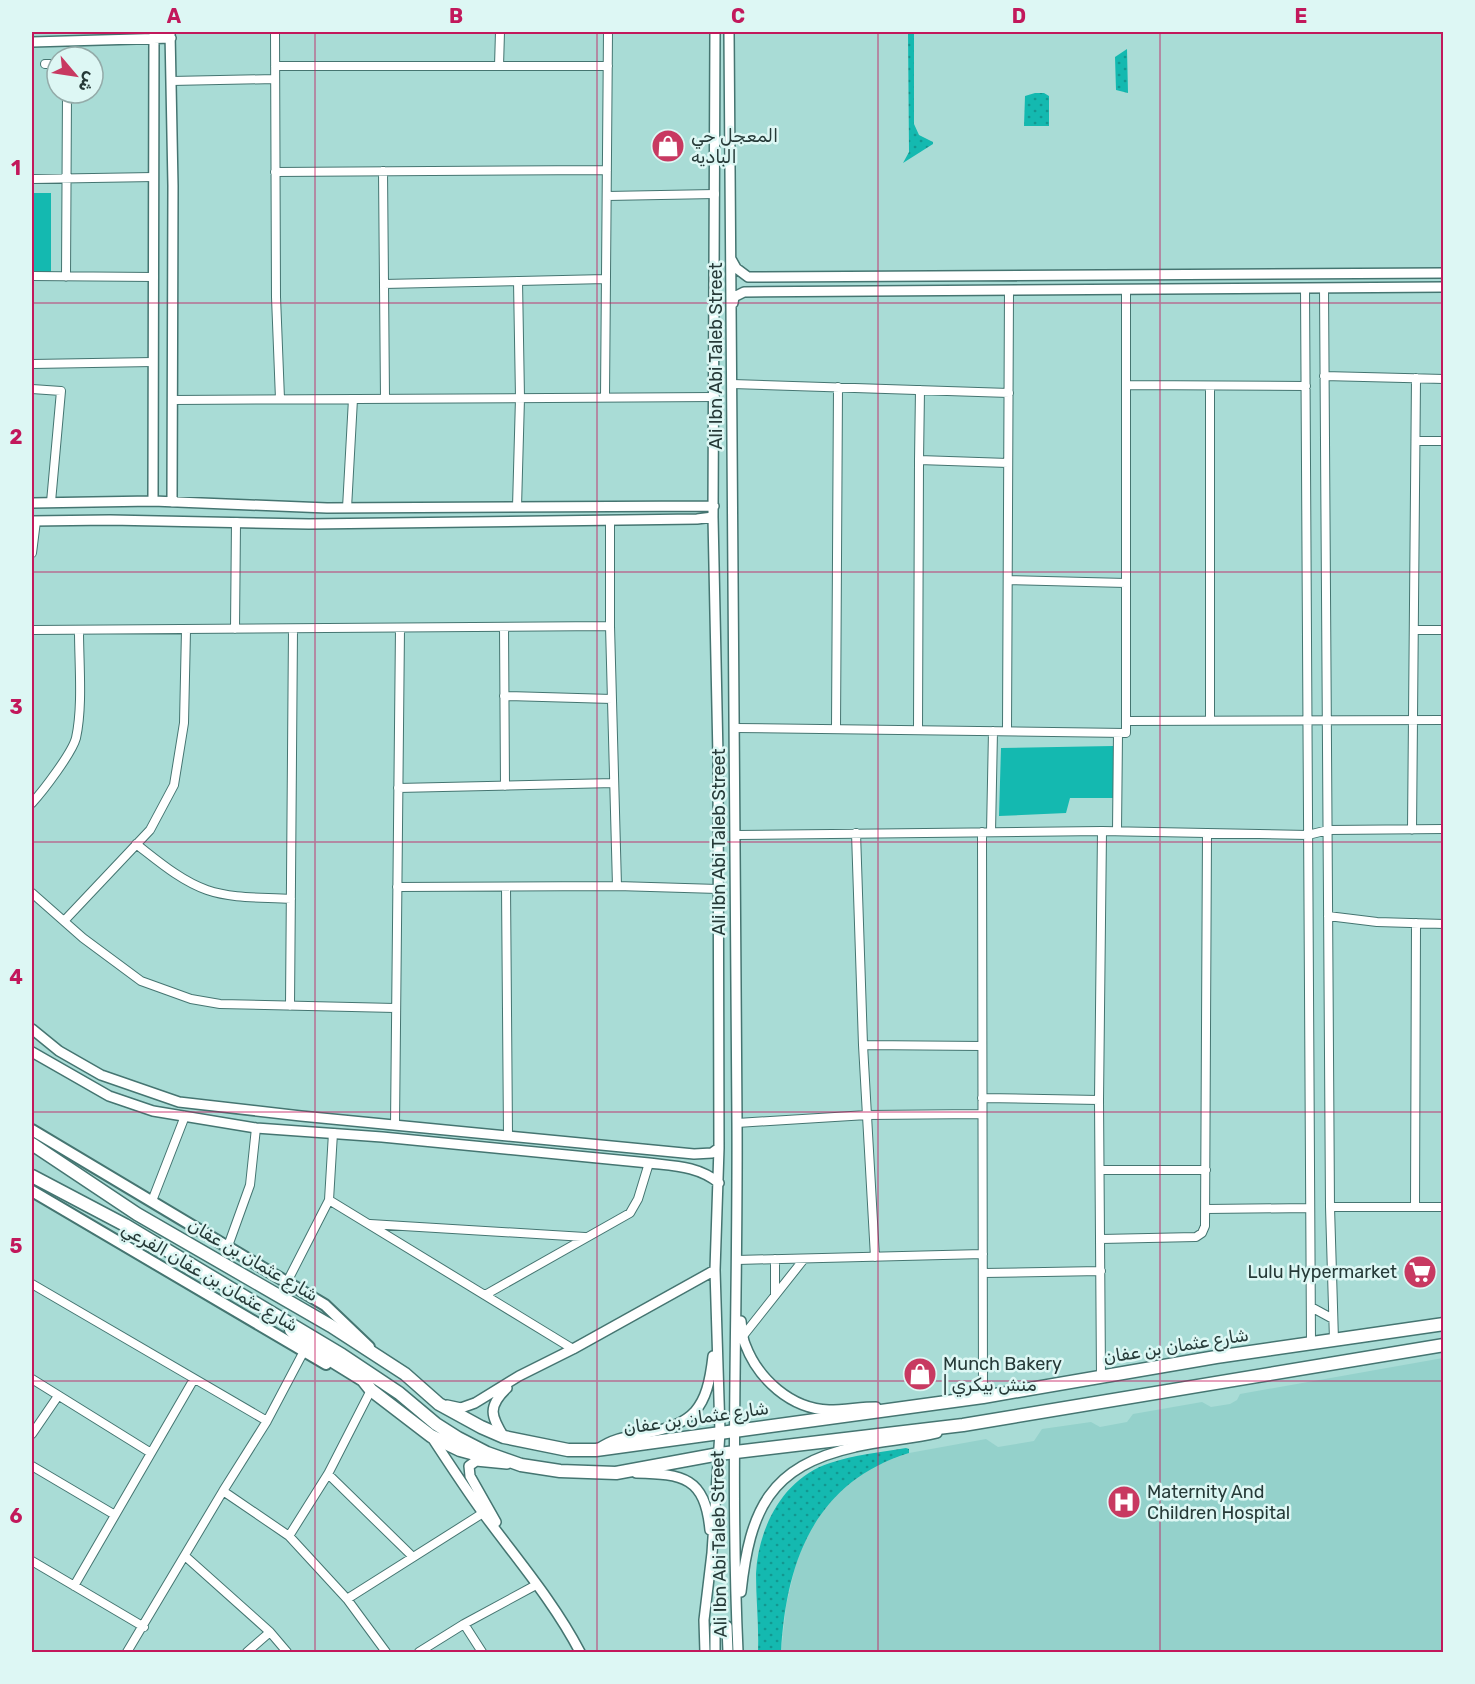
<svg xmlns="http://www.w3.org/2000/svg" width="1475" height="1684" viewBox="0 0 1475 1684" font-family="Rubik,'Noto Sans Arabic',sans-serif">
<style>
.built{fill:#94d1cb}
.grass{fill:url(#grass-dots)}
.green{fill:#14b9b0}
.lines{fill:none;stroke-linecap:round;stroke-linejoin:round}
.minor-casing{stroke:#457571;stroke-width:10}
.tertiary-casing{stroke:#457571;stroke-width:12}
.secondary-casing{stroke:#457571;stroke-width:14}
.primary-casing{stroke:#457571;stroke-width:15}
.minor{stroke:#fff;stroke-width:8}
.tertiary{stroke:#fff;stroke-width:9}
.secondary{stroke:#fff;stroke-width:10}
.primary{stroke:#fff;stroke-width:12}
.grid{fill:none;stroke:#c2185b;stroke-width:1.5;stroke-opacity:0.55}
.labels{text-anchor:middle;stroke-width:5;stroke-linejoin:round;paint-order:stroke}
.poi-label{font-size:18px;fill:#263a38;stroke:#ddf7f4;text-anchor:start}
.street-label{font-size:18px;fill:#263a38;stroke:#ddf7f4}
.neatline{fill:none;stroke:#c2185b;stroke-width:2}
.grid-label{font-size:20px;text-anchor:middle;font-weight:bold;fill:#c2185b}
</style>
<defs>
<pattern id="grass-dots" width="8" height="8" patternUnits="userSpaceOnUse" patternTransform="scale(1.5)"><rect width="8" height="8" fill="#14b9b0"/><path d="M2 2h.1M6 6h.1" fill="none" stroke="#129790" stroke-width="1.8" stroke-linecap="round"/></pattern>
</defs>
<rect width="100%" height="100%" fill="#a9dcd6"/>
<path class="built" d="M1443,1358V1652H781L786,1606L795,1567L805,1539L820,1513L841,1490L864,1472L881,1463L909,1453L986,1439L998,1447L1034,1441L1042,1429L1091,1422L1100,1427L1127,1422L1133,1414L1202,1402L1211,1407L1230,1404L1237,1400L1240,1394Z"/>
<path class="grass" d="M908,32H914V124L919,135L933,142V144L903,163L909,152Z
M1127,49L1128,93L1116,90L1115,57Z
M1035,93H1044L1049,96V126H1024L1025,96Z
M906,1448L909,1449V1453C815,1482 786,1561 781,1652H758C759,1626 756,1600 756,1574C758,1528 783,1478 830,1463C854,1455 881,1452 906,1448Z"/>
<path class="green" d="M32,193H51V272H32Z
M1113,746V798H1070L1066,813L999,816L1001,748Z"/>
<g class="lines">
<g class="minor-casing">
<path id="minor" d="M275,32L276,297L280,399
M45,64H57
M275,66H608
M499,66L500,32
M171,81L275,79
M383,171L385,398
M275,172L607,170
M32,179L154,177
M607,196L715,194
M32,276L154,277
M66,277L67,93
M384,284L606,279
M1305,288L1311,1343
M1324,288L1330,1207L1334,1340
M1126,289V721L1444,720
M32,364L153,362
M1324,376L1444,379
M732,384L1009,393
M1126,385L1306,386
M1210,386V720
M32,389L61,391L51,502
M605,397L608,32
M172,400L715,397
M1416,441H1444
M919,460L920,390
M517,507L520,398L518,281
M347,508L353,399
M610,520V626L617,886
M32,553L36,521
M1008,580L1126,583
M504,627L505,786
M235,629L236,522
M32,630L610,626
M1415,630H1444
M504,696L612,699
M735,728L1126,733V721
M836,729L838,387
M918,730L919,460L1008,463
M1007,731L1009,290
M398,788L614,783
M32,803C43,791 72,753 76,738C83,706 79,664 79,631
M1412,830L1416,378
M1117,831L1118,733
M982,832L983,1397
M991,832L993,731
M856,833L863,1045L875,1257
M736,835L1102,831L1308,835L1328,830L1444,829
M136,844C158,861 181,881 207,890C233,899 263,897 291,899
M397,887L617,886L718,889
M506,887L508,1135
M32,893L83,938L141,981L191,999L220,1004L395,1008
M1328,916L1377,922L1444,924
M64,921L150,830L174,785L184,723L186,630
M290,1006L293,629
M863,1045L982,1046
M982,1098L1099,1100
M737,1123L867,1115L982,1114
M395,1125L400,628
M1100,1170H1206
M329,1200L573,1349
M152,1201L185,1116
M1330,1207H1444
M1415,1207L1416,923
M1206,1209L1310,1208
M370,1224L585,1237
M1101,1239L1196,1237L1202,1233L1205,1226L1207,833
M228,1246L250,1185L256,1128
M775,1259V1295
M737,1260L983,1254
M983,1273L1101,1271
M287,1282L329,1200L333,1133
M32,1284L267,1421
M485,1295L630,1213L638,1199L649,1163
M1311,1307L1333,1319
M743,1336L804,1259
M1101,1377L1099,1100L1102,831
M32,1379L151,1453
M32,1434L58,1396
M32,1466L115,1515
M328,1474L413,1557
M223,1491L289,1536L347,1599L386,1652
M289,1536L328,1474L371,1390
M185,1556L270,1632L287,1652
M32,1561L144,1627
M74,1586L194,1379
M347,1599L483,1513
M464,1624L482,1652
M127,1652L223,1491L267,1421L304,1351
M247,1652L270,1632
M419,1652L464,1624L536,1585"/>
</g>
<g class="tertiary-casing">
<path id="tertiary" d="M170,32L173,186L172,502
M729,32L737,1123C738,1299 730,1476 738,1652
M32,42L171,38
M731,259L736,268L748,277L1444,273
M733,303L734,297L744,292L1444,287
M153,501L154,32
M32,503L153,501L327,508L714,506
M32,521L110,520L309,524L697,519L713,517
M32,1029L59,1051L101,1075L179,1102L301,1116L694,1154L712,1153L719,1148
M32,1052L109,1096L153,1111L256,1128L382,1137L649,1163C675,1166 698,1166 719,1183
M741,1321C742,1328 742,1337 745,1344C758,1379 791,1409 829,1410C845,1410 861,1407 876,1407
M447,1405L461,1408L475,1403L519,1376L573,1349L715,1270
M431,1436C448,1462 465,1488 483,1513C516,1558 554,1602 580,1652
M504,1437C491,1416 487,1407 507,1388
M598,1449C612,1439 625,1437 642,1434C695,1424 707,1409 713,1356
M636,1473C683,1474 705,1477 710,1530
M496,1522L470,1476L469,1466L476,1461L507,1464
M741,1592C750,1510 769,1466 855,1447C882,1440 910,1440 937,1433
M705,1652L704,1620L712,1553L720,1432L715,1270L719,1148L718,757L713,517L715,32
M715,1652V1627L721,1624L727,1626L728,1652"/>
</g>
<g class="secondary-casing">
<path id="secondary" d="M32,1130L325,1305L369,1347
M32,1191L326,1364"/>
</g>
<g class="primary-casing">
<path id="primary" d="M32,1144L137,1214L331,1326L405,1374L439,1404L481,1427L504,1437L568,1450H596L983,1397L1216,1357L1444,1324
M32,1176L125,1225L342,1355L399,1393L436,1424L458,1438L487,1453L521,1465L560,1471L616,1473L719,1454L963,1425L1444,1345
M291,1330L303,1343L363,1380L371,1390L431,1436L460,1450L482,1456"/>
</g>
<use href="#minor" class="minor"/>
<use href="#tertiary" class="tertiary"/>
<use href="#secondary" class="secondary"/>
<use href="#primary" class="primary"/>
</g>
<path class="grid" d="M315,32V1652M597,32V1652M878,32V1652M1160,32V1652M32,303H1444M32,572H1444M32,842H1444M32,1112H1444M32,1381H1444"/>
<defs>
<g id="shop-disc" transform="scale(1.725)"><circle r="9.5" fill="#c83961" stroke="#ddf7f4"/><path d="M-5-2.5h2.3a2.7 3.5 0 0 1 5.4 0H5L5.5 6h-11ZM-1.5-2.5h3a1.5 2.3 0 0 0-3 0Z" fill="#fff"/></g>
<g id="supermarket-disc" transform="scale(1.725)"><circle r="9.5" fill="#c83961" stroke="#ddf7f4"/><path d="M-6-5.5h2.5l.6 2H6L4.5 2H-2.5L-4.4-4H-6ZM-1.5 3.2a1.3 1.3 0 1 0 .1 0ZM3 3.2a1.3 1.3 0 1 0 .1 0Z" fill="#fff"/></g>
<g id="hospital-disc" transform="scale(1.725)"><circle r="9.5" fill="#c83961" stroke="#ddf7f4"/><path d="M-5-5h3v3.5h4V-5h3V5h-3V1.5h-4V5h-3Z" fill="#fff"/></g>
</defs>
<g fill-rule="evenodd">
<use href="#shop-disc" x="668" y="146"/>
<use href="#supermarket-disc" x="1420" y="1272"/>
<use href="#shop-disc" x="920" y="1374"/>
<use href="#hospital-disc" x="1124" y="1502"/>
</g>
<g class="labels">
<g class="poi-label">
<text x="691" y="142">المعجل حي<tspan x="691" dy="21">الباديه</tspan></text>
<text x="1397" y="1278" text-anchor="end">Lulu Hypermarket</text>
<text x="943" y="1370">Munch Bakery<tspan x="943" dy="21">| منش بيكري</tspan></text>
<text x="1147" y="1498">Maternity And<tspan x="1147" dy="21">Children Hospital</tspan></text>
</g>
<g class="street-label">
<text transform="translate(716 356) rotate(-90)" y="6">Ali Ibn Abi Taleb Street</text>
<text transform="translate(719 842) rotate(-90)" y="6">Ali Ibn Abi Taleb Street</text>
<text transform="translate(253 1260) rotate(30)" y="6">شارع عثمان بن عفان</text>
<text transform="translate(210 1277) rotate(30)" y="6">شارع عثمان بن عفان الفرعي</text>
<text transform="translate(1176 1346) rotate(-9)" y="6">شارع عثمان بن عفان</text>
<text transform="translate(696 1418) rotate(-8)" y="6">شارع عثمان بن عفان</text>
<text transform="translate(719 1544) rotate(-91)" y="6">Ali Ibn Abi Taleb Street</text>
</g>
</g>
<rect width="1475" height="1684" fill="none" stroke="#ddf7f4" stroke-width="66"/>
<g transform="translate(75 75) rotate(119)"><circle r="28" fill="#ddf7f4" stroke="#94aba9" stroke-width="1.5"/>
<path d="M0-4.5L10 22L0 15L-10 22Z" fill="#c83961"/>
<text y="-9" font-size="16" font-weight="bold" text-anchor="middle" fill="#263a38">ش</text>
</g>
<rect x="33" y="33" width="1409" height="1618" class="neatline"/>
<g class="grid-label">
<text x="174" y="23">A</text>
<text x="456" y="23">B</text>
<text x="738" y="23">C</text>
<text x="1019" y="23">D</text>
<text x="1301" y="23">E</text>
<text x="16" y="175">1</text>
<text x="16" y="444">2</text>
<text x="16" y="714">3</text>
<text x="16" y="984">4</text>
<text x="16" y="1253">5</text>
<text x="16" y="1523">6</text>
</g>
</svg>
